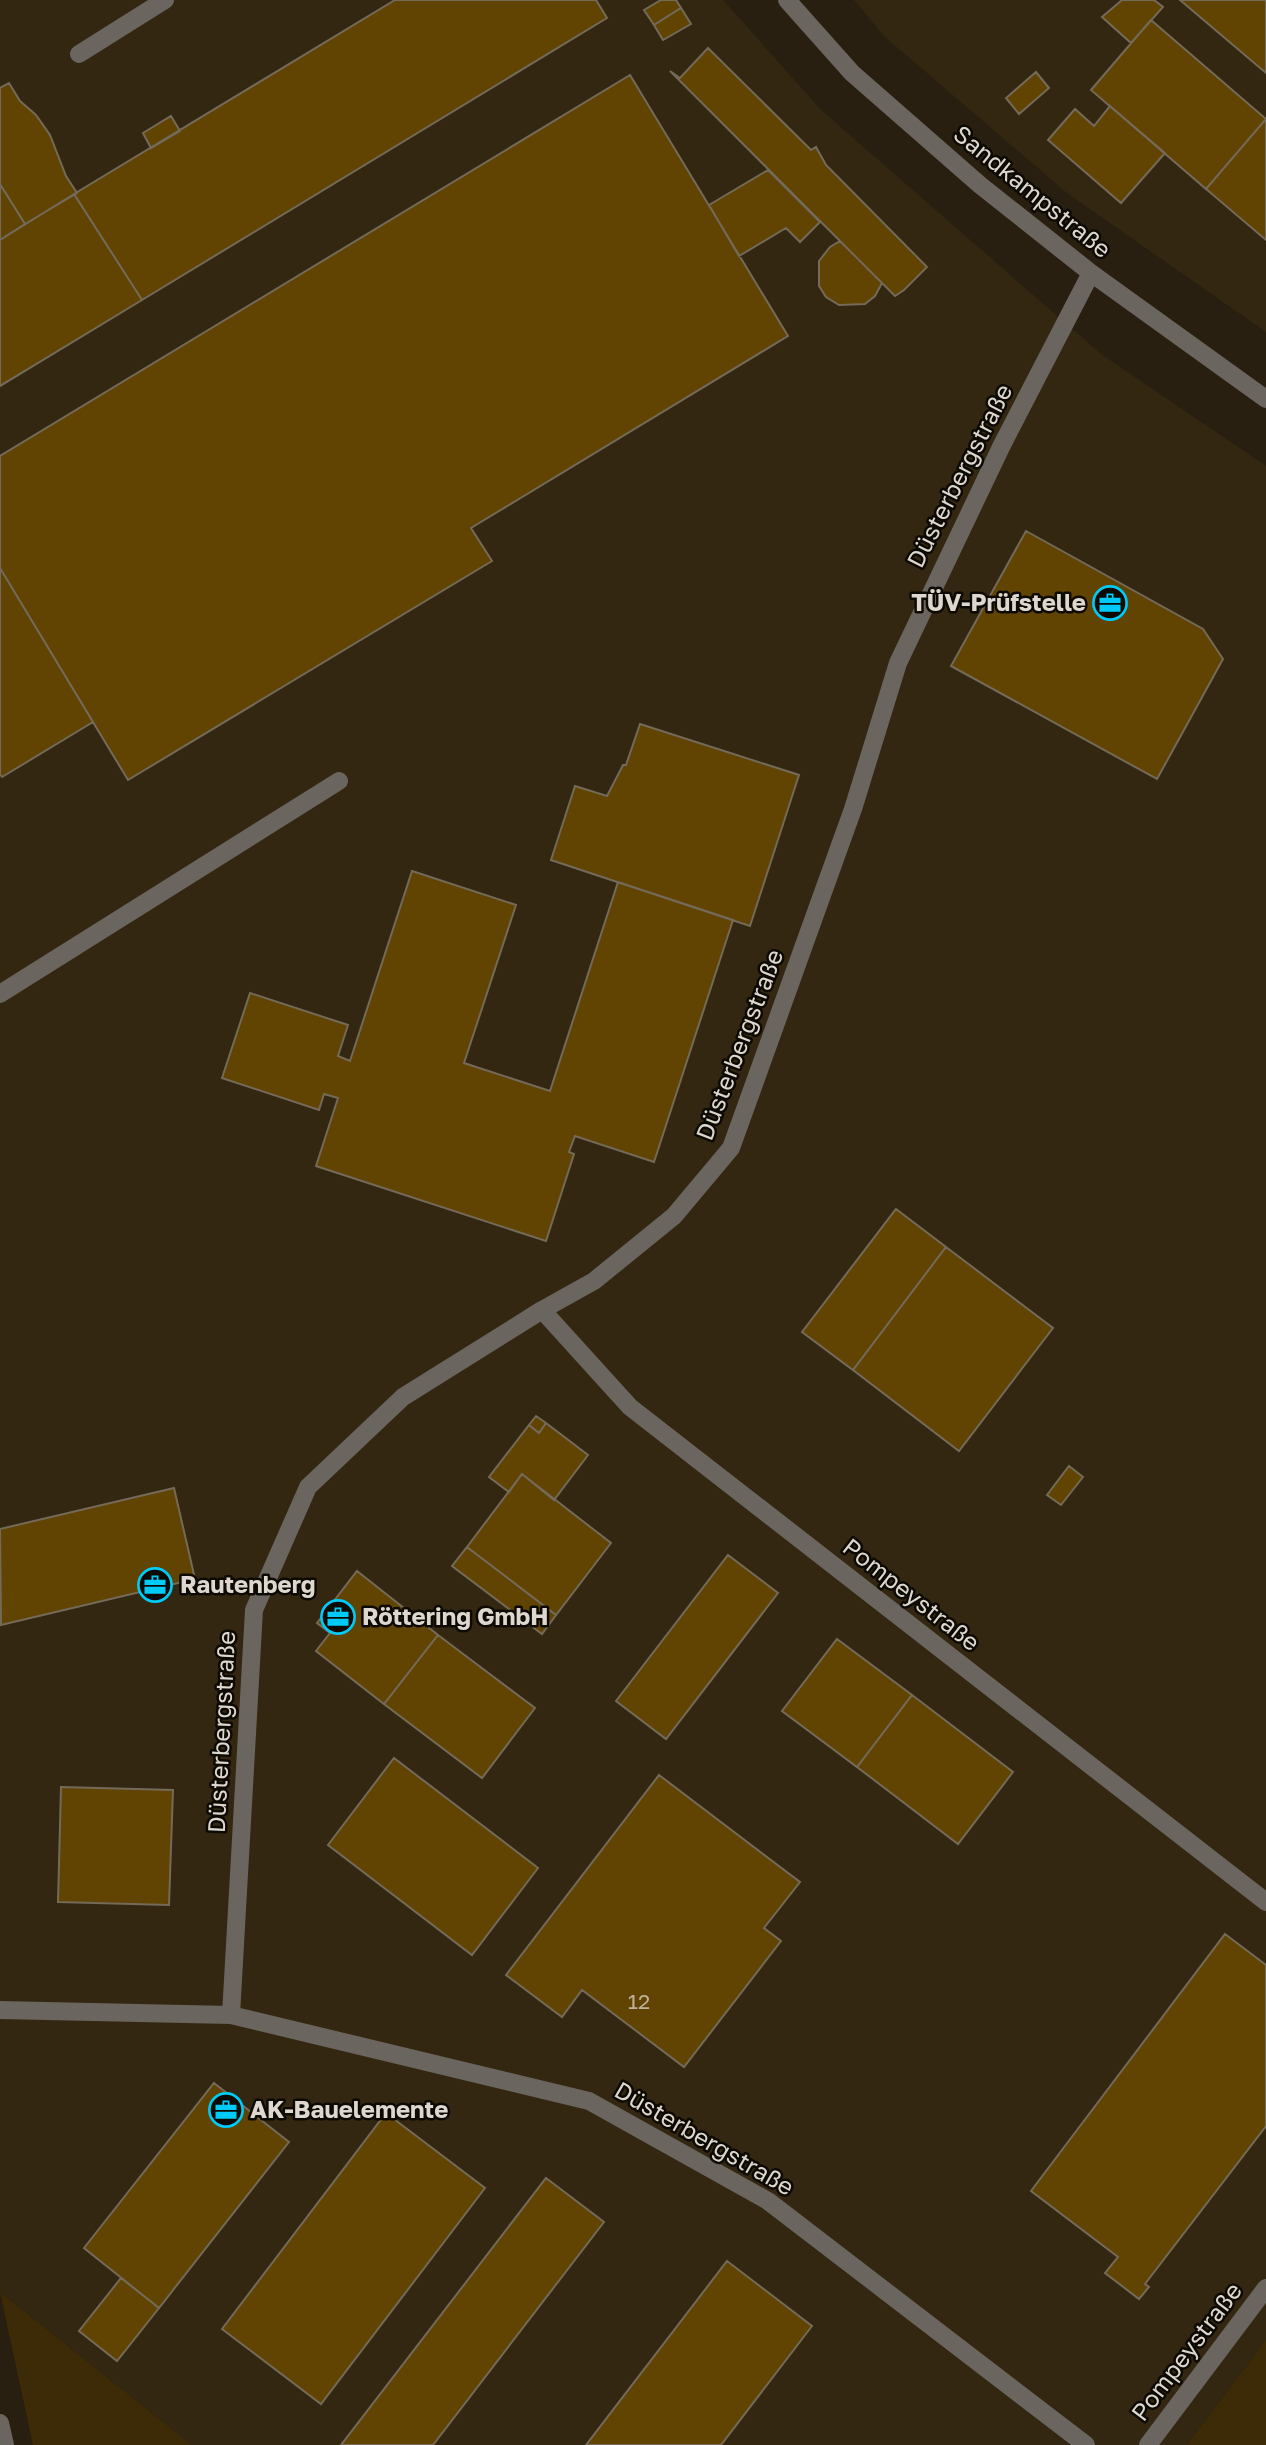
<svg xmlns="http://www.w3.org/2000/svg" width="1266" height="2445" viewBox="0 0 1266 2445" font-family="'Golos Text',sans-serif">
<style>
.built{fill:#332711}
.green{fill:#3d2b08}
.building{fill:#614302;stroke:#746a59;stroke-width:2}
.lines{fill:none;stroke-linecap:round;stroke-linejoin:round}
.minor{stroke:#6a655e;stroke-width:18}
.labels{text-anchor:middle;stroke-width:5;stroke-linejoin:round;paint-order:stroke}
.number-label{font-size:21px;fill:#beb29b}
.street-label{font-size:24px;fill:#ddd7ce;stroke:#0d0a04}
.poi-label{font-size:24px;font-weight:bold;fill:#ddd7ce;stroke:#0d0a04;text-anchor:start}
</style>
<rect width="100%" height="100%" fill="#281f10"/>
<path class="built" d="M0,0H723L821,110L1101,354L1266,466V2340L1187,2445H192L0,2292Z
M854,0H1266V332L1067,193L885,37Z"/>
<path class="green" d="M0,2292L192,2445H33Z
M1266,2340V2445H1187Z"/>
<path class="building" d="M395,0H596L607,18L142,300L74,194Z
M661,0H676L681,8L654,25L644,10Z
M1122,0H1154L1163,7L1131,43L1102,17Z
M1180,0H1266V73Z
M681,8L691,24L663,40L654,25Z
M1151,20L1266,119L1206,189L1091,90Z
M708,48L811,150L816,147L826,165L927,267L904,290L895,296L670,71L680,78Z
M1036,72L1049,88L1019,114L1006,98Z
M630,75L788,336L471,528L492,561L128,780L0,568V456Z
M9,83L20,101L36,115L50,135L66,176L77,193L25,224L0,184V88Z
M1110,106L1165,153L1121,203L1048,140L1075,109L1094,126Z
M171,116L180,131L151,148L143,133Z
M1266,119V240L1206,189Z
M768,170L820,222L800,242L786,228L739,256L709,205Z
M0,184L25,224L0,240Z
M74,194L142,300L0,386V240Z
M840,241L882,283L875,296L865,304L839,305L826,297L819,286V261L830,247Z
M1026,531L1203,629L1223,659L1157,779L951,666Z
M0,568L93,722L2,777L0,774Z
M640,724L799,775L750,926L551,860L575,786L607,796L623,765H626Z
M412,871L516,905L464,1063L550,1091L618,882L733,920L654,1162L575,1136L569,1152L574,1154L546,1241L316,1166L338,1098L324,1094L319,1110L222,1078L250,993L348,1025L338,1056L350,1061Z
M896,1209L946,1247L853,1370L802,1332Z
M946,1247L1053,1328L959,1451L853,1370Z
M536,1416L546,1423L539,1433L529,1425Z
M546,1423L588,1455L554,1500L522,1474L509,1492L489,1477L529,1425L539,1433Z
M1069,1466L1083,1477L1061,1505L1047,1495Z
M522,1474L611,1543L556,1615L467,1547Z
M174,1488L195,1579L1,1625L0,1529Z
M467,1547L556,1615L542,1634L452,1566Z
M728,1555L778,1593L666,1739L616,1701Z
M357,1571L438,1635L384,1704L316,1651L330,1633L317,1623Z
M438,1635L535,1708L482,1778L384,1704Z
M837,1639L912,1695L857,1767L782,1711Z
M912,1695L1013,1772L958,1844L857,1767Z
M394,1758L538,1868L472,1955L328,1845Z
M659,1775L800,1882L764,1928L781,1941L684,2067L582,1990L562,2017L506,1975Z
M61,1787L173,1790L169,1905L58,1902Z
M1225,1934L1266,1965V2126L1145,2284L1149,2287L1139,2299L1105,2273L1118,2257L1031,2191Z
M214,2083L289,2142L159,2308L84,2248Z
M386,2113L485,2188L321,2404L222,2329Z
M546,2178L604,2222L433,2445H341Z
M727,2261L812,2326L721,2445H586Z
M121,2278L159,2308L117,2361L79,2331Z"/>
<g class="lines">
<path class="minor" d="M787,0L852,73L980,185L1091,273L1266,399
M79,54L165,0
M0,994L339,781
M542,1310L630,1407L1266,1902
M0,2010L231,2015
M0,2423L5,2445
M1086,2445L768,2201L589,2101L231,2015L254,1610L308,1487L403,1397L542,1310L594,1281L674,1216L731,1148L853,809L898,663L1002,445L1091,273
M1148,2445L1266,2288"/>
</g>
<defs>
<g id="office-ring" transform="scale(1.75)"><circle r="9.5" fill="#0d0a04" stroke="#00cbf8" stroke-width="1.5"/><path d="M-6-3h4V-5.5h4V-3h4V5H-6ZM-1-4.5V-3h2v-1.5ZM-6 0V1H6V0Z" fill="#00cbf8"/></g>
</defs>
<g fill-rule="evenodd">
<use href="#office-ring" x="1110" y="603"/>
<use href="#office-ring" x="155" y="1585"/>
<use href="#office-ring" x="338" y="1617"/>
<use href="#office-ring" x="226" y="2110"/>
</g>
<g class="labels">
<g class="number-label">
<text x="639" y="2009">12</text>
</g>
<g class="street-label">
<text transform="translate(1032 192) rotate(39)" y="8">Sandkampstraße</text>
<text transform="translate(960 476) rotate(-63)" y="8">Düsterbergstraße</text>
<text transform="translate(740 1045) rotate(-69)" y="8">Düsterbergstraße</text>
<text transform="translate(911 1595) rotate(38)" y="8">Pompeystraße</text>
<text transform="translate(222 1732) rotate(-87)" y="8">Düsterbergstraße</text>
<text transform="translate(704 2139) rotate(30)" y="8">Düsterbergstraße</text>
<text transform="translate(1187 2352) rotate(-53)" y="8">Pompeystraße</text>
</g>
<g class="poi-label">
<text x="1086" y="611" text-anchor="end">TÜV-Prüfstelle</text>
<text x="180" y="1593">Rautenberg</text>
<text x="362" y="1625">Röttering GmbH</text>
<text x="250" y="2118">AK-Bauelemente</text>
</g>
</g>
</svg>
